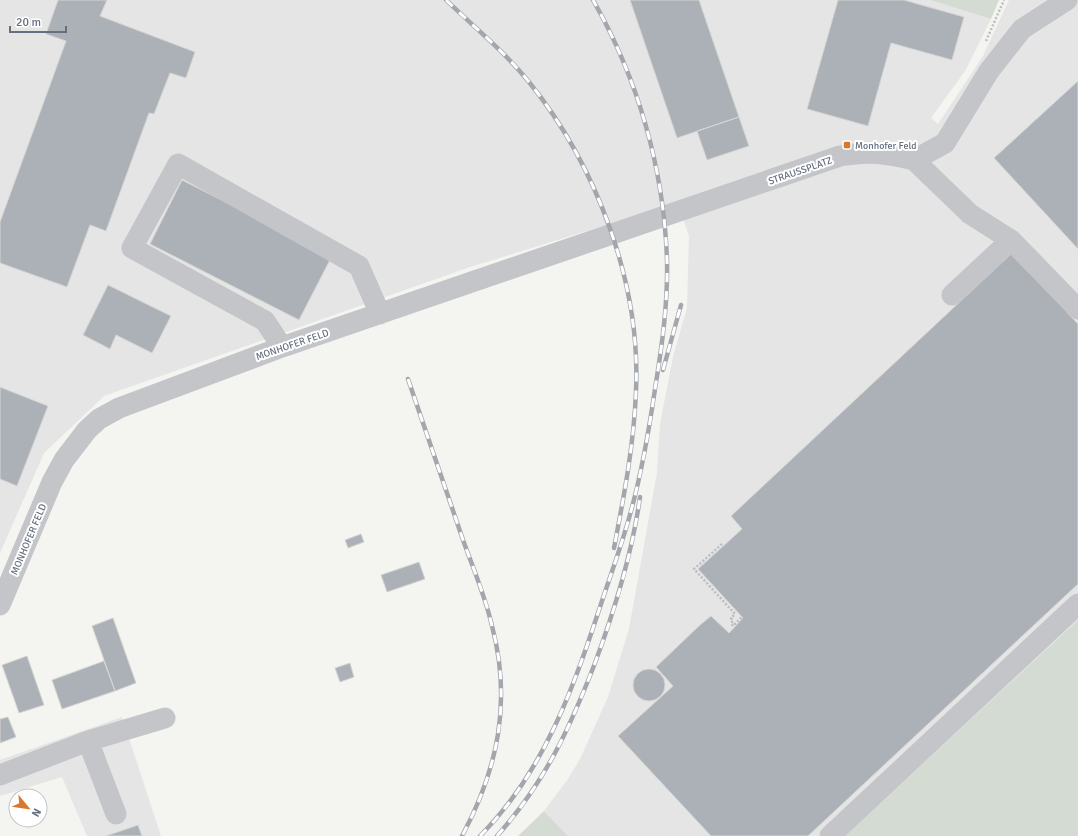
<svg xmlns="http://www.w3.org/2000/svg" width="1078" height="836" viewBox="0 0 1078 836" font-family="Signika,sans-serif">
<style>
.built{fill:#e4e5e4}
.green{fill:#d4dbd2}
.building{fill:#acb1b7;stroke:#d5d6d3}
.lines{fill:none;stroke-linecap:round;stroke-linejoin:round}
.path{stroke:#bcbdc0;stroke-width:2.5;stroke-dasharray:2 2;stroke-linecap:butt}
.minor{stroke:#c3c5c9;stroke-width:21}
.rail-casing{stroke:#a3a7ad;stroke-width:4.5}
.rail{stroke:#fff;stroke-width:3;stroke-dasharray:9;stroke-linecap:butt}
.poi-dot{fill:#d9772c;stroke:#fff;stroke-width:1.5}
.labels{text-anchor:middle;stroke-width:4;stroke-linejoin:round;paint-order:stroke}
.poi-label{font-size:10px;fill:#656f80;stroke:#fff;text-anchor:start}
.street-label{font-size:10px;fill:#656f80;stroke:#fff}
</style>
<rect width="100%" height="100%" fill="#f4f4f1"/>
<path class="built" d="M0,0H930L991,19L965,71L931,118L938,124L983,56L1009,0H1078V620L845,836H568L544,811L568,779L580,759L608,697L629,629L657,473L660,424L673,357L687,308L689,236L678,203L470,267L104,396L44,453L0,553Z
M122,717L161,836H87L62,777L0,796V760Z"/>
<path class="green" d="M930,0H999L991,19Z
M1078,620V836H845Z
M544,811L568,836H518Z"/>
<path class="building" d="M58,0H107L100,16L195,52L186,78L170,73L154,114L149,113L106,231L90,225L67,287L0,263V222L66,41L46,34Z
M630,0H699L739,117L677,138Z
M838,0H904L964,17L952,60L891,43L868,126L807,109Z
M1078,81V249L994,158Z
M739,117L749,146L707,160L697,131Z
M182,180L332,256L299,320L150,244Z
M1012,253L1078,324V584L808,836H711L618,736L673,686L656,667L700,625L711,616L729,633L743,618L698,569L742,529L731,516Z
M108,285L171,316L152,353L116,335L110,349L83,335Z
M0,387L48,406L17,486L0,479Z
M361,534L364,542L348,548L345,540Z
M419,562L425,579L387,592L381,575Z
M113,618L136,683L115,691L92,626Z
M27,656L44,705L19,713L2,665Z
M104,661L115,691L62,709L52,680Z
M350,663L354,677L340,682L335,668Z
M633 685a16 16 0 1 1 32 0a16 16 0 1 1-32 0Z
M8,717L16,737L0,743V719Z
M138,825L142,836H106Z"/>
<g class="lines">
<path class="path" d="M986,41L1004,0
M722,544L694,569L735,614L731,618L733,621L731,623L733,626L742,617"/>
<path class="minor" d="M914,160L945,143L989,71L1022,29L1067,0
M914,160L970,214L1011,240
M952,295L1011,240L1078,309
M282,347L265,321L132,248L178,164L359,266L380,314
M0,605L52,482L64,460L87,430L99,419L119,408L282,347L840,156C869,151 885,153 914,160
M88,741L116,814
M0,775L88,741L165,718
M830,836L1078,604"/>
<g class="rail-casing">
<path id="rail" d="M446,0C474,27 504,51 529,82C596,165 641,283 636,391C634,444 624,496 614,548
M663,370L681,305
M408,379C426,432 444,484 462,537C472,566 485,595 492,626C512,701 498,769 462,836
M480,836C545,771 574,686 602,601C612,571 623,541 631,511C642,471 649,430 655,389C662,346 668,303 667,260C664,169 638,79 593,0
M497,836C545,782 569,730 595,663C615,609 632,555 640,497"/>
</g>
<use href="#rail" class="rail"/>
</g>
<rect class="poi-dot" x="843" y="141" width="8" height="8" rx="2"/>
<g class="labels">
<g class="poi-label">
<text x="855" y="149">Monhofer Feld</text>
</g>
<g class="street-label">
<text transform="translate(800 170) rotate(-19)" y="4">STRAUSSPLATZ</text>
<text transform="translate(292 344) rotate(-19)" y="4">MONHOFER FELD</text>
<text transform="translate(28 539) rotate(-67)" y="4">MONHOFER FELD</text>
</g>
</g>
<g transform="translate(28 808) rotate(119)"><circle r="19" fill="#ffffff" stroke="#c1c5cc"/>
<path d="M0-3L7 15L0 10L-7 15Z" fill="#d9772c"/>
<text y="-6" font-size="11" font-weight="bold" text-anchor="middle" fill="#656f80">N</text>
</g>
<path d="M10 26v6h56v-6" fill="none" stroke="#656f80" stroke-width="2"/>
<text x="16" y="26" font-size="12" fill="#656f80" stroke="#ffffff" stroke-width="3" paint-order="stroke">20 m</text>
</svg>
